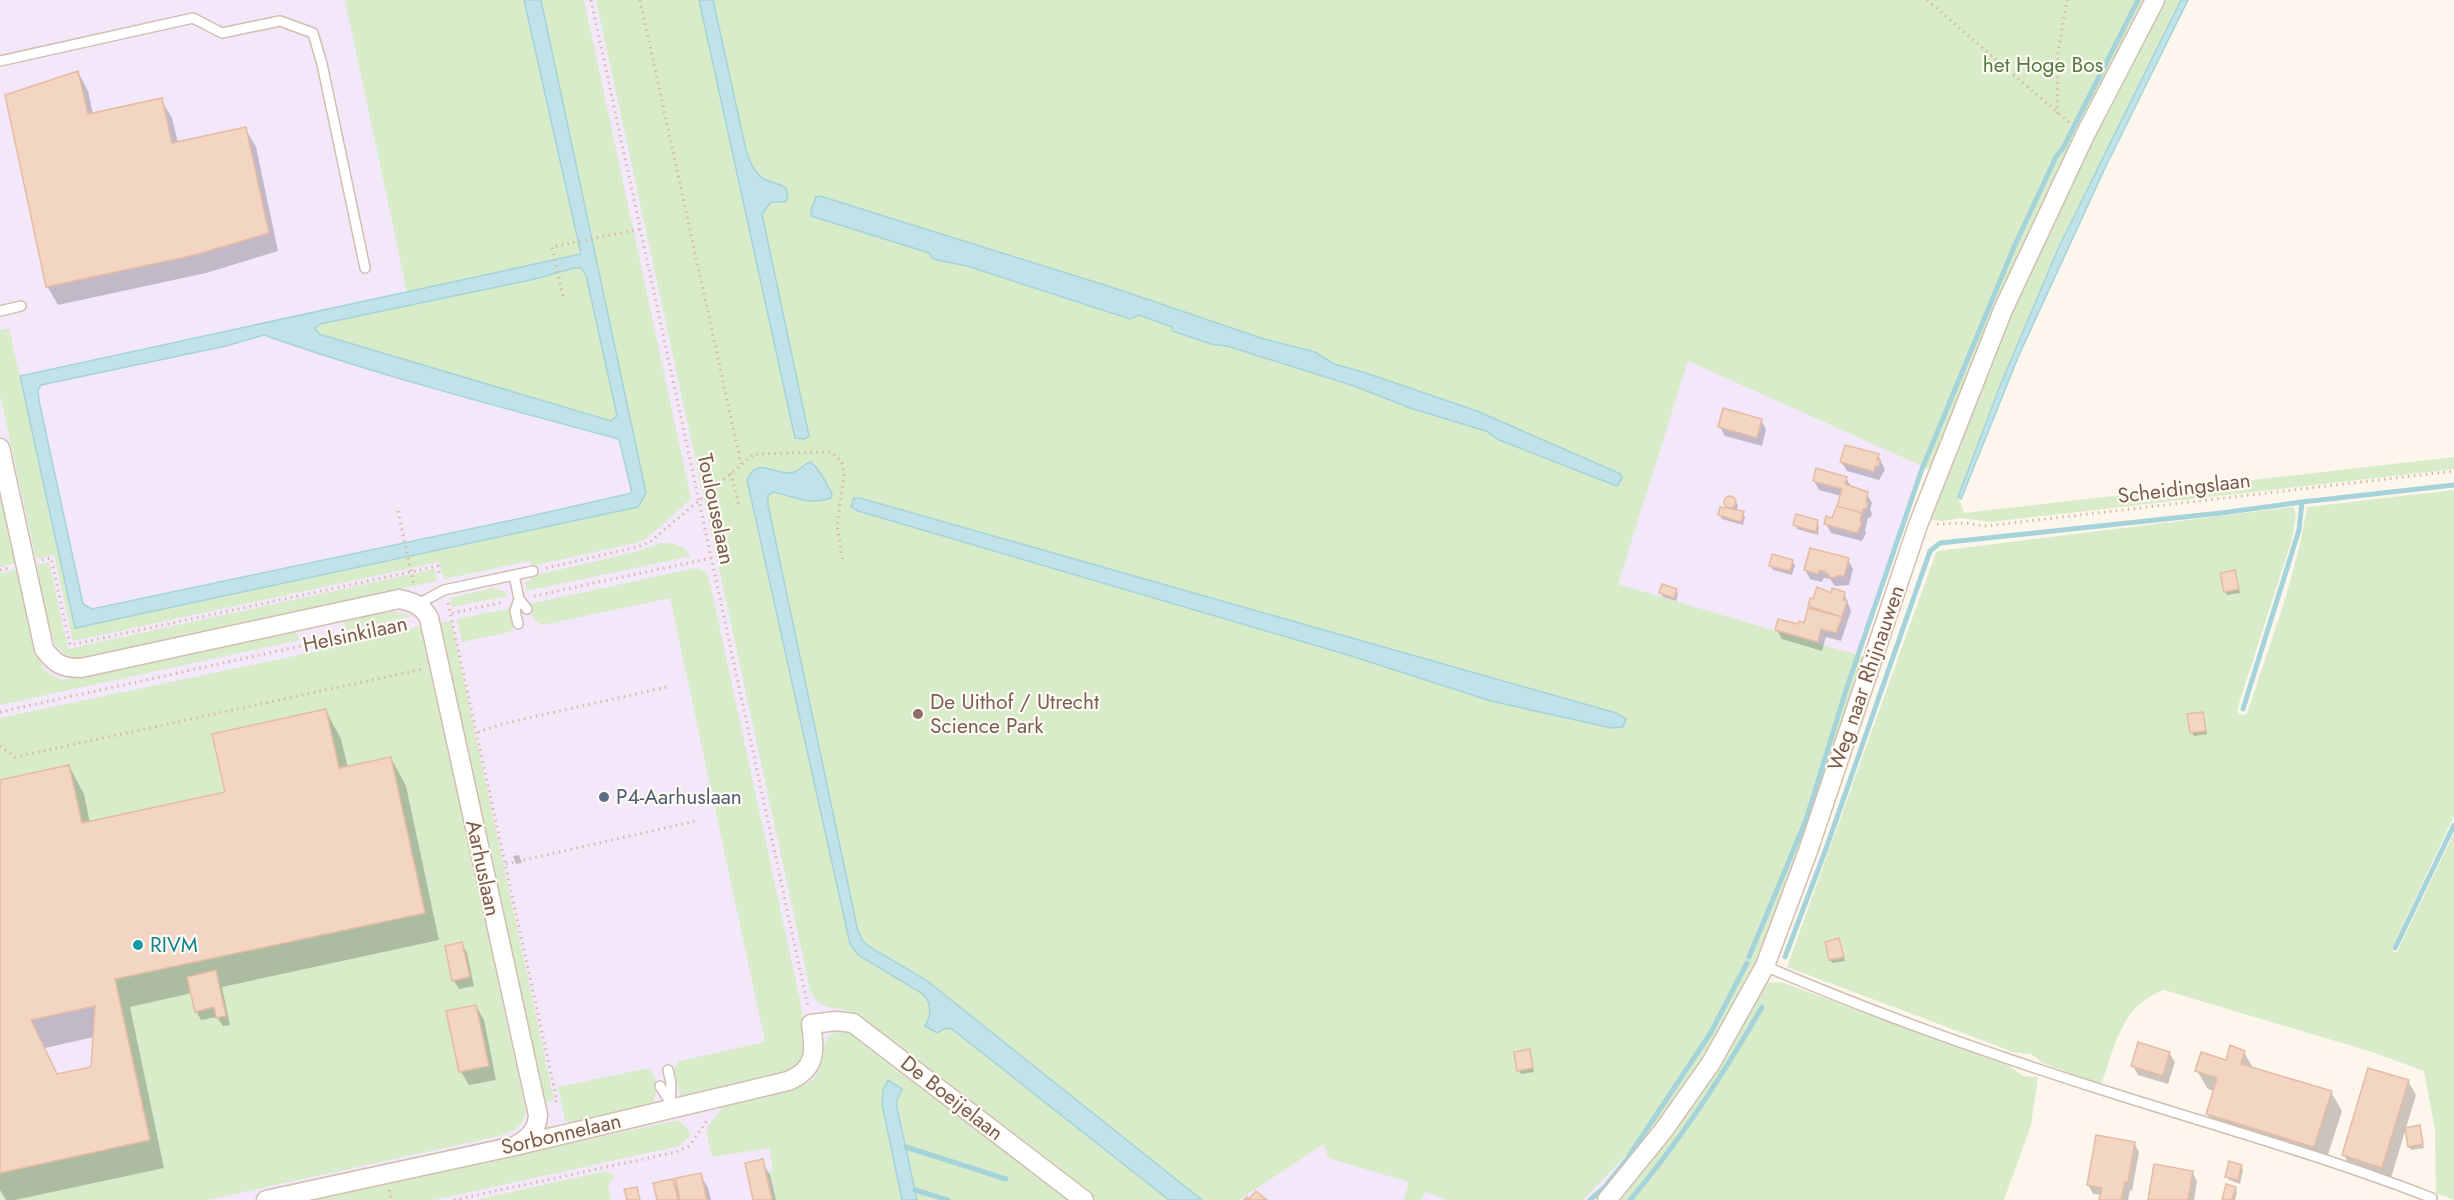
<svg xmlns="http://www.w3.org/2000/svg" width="2454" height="1200" viewBox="0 0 2454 1200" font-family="Jost,sans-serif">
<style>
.education{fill:#f3e8fa}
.green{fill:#d8ecc9}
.water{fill:#bfe3e8;stroke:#a5d3da;stroke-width:1.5;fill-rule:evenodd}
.shadow{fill:#0003;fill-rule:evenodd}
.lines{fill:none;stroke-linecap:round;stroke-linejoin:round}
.stream{stroke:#a5d3da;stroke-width:5}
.building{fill:#f3d5c3;stroke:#e6bba3;stroke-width:1.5;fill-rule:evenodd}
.service-casing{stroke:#d1beb0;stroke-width:12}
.minor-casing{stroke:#d1beb0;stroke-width:21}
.path{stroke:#d9b8a5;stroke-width:3;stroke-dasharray:1.5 4.5;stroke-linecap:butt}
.service{stroke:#fff;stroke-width:9}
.minor{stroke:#fff;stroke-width:18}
.education-dot{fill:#8d6e63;stroke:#fffaf3;stroke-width:2}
.service-dot{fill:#5c6f8a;stroke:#fffaf3;stroke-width:2}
.culture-dot{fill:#0f9aa8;stroke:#fffaf3;stroke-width:2}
.labels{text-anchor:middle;stroke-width:4.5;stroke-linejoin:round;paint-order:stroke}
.park-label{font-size:21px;fill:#537a41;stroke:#fffaf3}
.street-label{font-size:21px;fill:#7a5c4d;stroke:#fffaf3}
.education-label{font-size:21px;fill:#785e54;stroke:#fffaf3;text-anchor:start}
.service-label{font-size:21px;fill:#4e5e75;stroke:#fffaf3;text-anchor:start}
.culture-label{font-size:21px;fill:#0d838f;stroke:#fffaf3;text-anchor:start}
</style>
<rect width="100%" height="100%" fill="#fdf6ec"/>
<path class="education" d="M0,0H1882L1991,300L1921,466L1750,962L1709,1033L1605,1185L1588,1200H0Z"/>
<path class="green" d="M345,0H524L581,254L407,292Z
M541,0H584L691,499L646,539L635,543L532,566L530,561L444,579L439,562L73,641L54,555L36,559L0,395V330L9,328L75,628L638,507L594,254Z
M596,0H699L796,439H805L809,436L762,214L771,202L782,203L771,181C756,177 751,164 746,150L713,0H2152L1931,470L1688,361L1618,584L1867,658L1770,937L1719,1037L1658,1128L1640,1141L1583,1200H1448L1425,1192L1422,1200H1404L1409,1182L1328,1158L1324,1144L1239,1200H1202L926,980L868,946L862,940L857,927L768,505V496L773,492L796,499L823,501L828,486L815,464L810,462L803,464L797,471L749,493L850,944L858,955L923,994C932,1005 931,1014 926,1026L940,1030L948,1027L952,1029L1169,1200H1095L851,1012C834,1006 816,1010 810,989Z
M2159,0H2181L2058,249L2000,386L1958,497L1964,513L2454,457V469L1990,522L1961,518L1943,521L1930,520L1974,392Z
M574,267L581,268L586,275L616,411L617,416L611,421L319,334L315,328L320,324L535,279Z
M0,489L15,563L0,567Z
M2454,490V816L2392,948L2394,952H2397L2454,833V1200L2436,1193L2435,1129L2424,1071L2372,1052L2164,990C2121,1005 2115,1046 2101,1085L2043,1063L2031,1054L2016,1053L1787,967L1935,555L1938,551L2293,507L2296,514L2292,539L2237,710L2239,714L2244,715L2247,713C2269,646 2296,577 2307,507Z
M662,543C676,543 682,545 691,556L527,591L525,582L531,580V576L632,553Z
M49,562L68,649L435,569L437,581L83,658C75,657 67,657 61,651C46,637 41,586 37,565Z
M695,568L706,572L709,578L800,1000L808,1049L798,1070L761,1081L681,1097L674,1069L679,1061L765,1042L670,598L542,625L533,619L530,604Z
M18,569L38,658L45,671L61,680L295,631L300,640L0,705V573Z
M493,588L504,591L509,596L452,607L450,598Z
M511,608L514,625L510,632L462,642L457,619Z
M394,611L412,616L346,630L344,621Z
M451,621L554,1100L544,1103L440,623Z
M421,626L526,1111C523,1128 514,1131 499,1136L207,1200H0V1173L150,1140L115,979L425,912L391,757L339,768L326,710L213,734L225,792L82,823L69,765L0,780V718L332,648Z
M1781,982L2009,1066L2023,1076L2038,1077L2031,1125L2004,1200H1615L1764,983Z
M835,1032L848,1033L858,1037L1072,1200H917L897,1100L886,1081L882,1104L902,1200H774L768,1172L773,1171L769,1148L712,1157L706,1129L724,1106L731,1102C750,1098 798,1092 812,1080C828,1067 816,1041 835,1032Z
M644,1069H649C659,1079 657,1092 653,1104L573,1122L565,1121L558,1087Z
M678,1120L688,1129L691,1135L679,1146L434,1200H313Z
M606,1171L614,1176L608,1185L611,1200H475Z"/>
<path class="water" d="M524,0H541L646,493L638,507L75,628L20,376L581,254ZM574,268H581L586,275L616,411L617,416L611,421L319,334L315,328L320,324L535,279ZM264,335C380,376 500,407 619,439L632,493L522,518L92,609L83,604L39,401L38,390L41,385L226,346Z
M699,0H713L746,150C749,160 754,173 764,179C771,183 779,183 786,188L788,198L785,202H771L762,214L809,436L805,439L795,438Z
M2181,0H2188L2106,166L2019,355L1961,499L1958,497L2000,386L2058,249Z
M820,196L1114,288L1264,339L1315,352L1334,364L1363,372L1477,411L1621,474L1622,478L1617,486L1499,440L1486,431L1410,408L1354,386L1227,346L1211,344L1172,331V327L1139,315L1130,319L967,266L933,259L929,253L811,216V211L816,197Z
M810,462C819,467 827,484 832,494L831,498C810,506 793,496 773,492L768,496V505L857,927L862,940L868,946L926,980L1202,1200H1169L952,1029L946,1028L937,1033L925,1026C932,1014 932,1004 923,994L858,955L850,944L747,480C759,454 777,478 794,472C801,470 803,464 810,462Z
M854,498H860L1616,713L1626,719L1623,727L1612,728L1491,701L1348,655L858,511L851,507Z
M888,1080L902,1089L897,1100V1107L917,1200H902L882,1104L883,1090Z"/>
<path class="shadow" d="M78,72L88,91L93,114L161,100L172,118L178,143L245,128L256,147L278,251L206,273L58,305L47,286Z
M1761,420L1766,429L1762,446L1725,436L1720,427Z
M1878,455L1885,470L1879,480L1847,471L1841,462Z
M1846,478L1852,488L1867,494L1872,503L1870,509L1872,514L1871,517L1868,518L1865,530L1866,533L1862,541L1831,533L1826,524L1833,519L1841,496L1819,490L1814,481Z
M1729,497L1734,498L1738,506L1736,511L1743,513L1745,517L1743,525L1722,519L1720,515L1729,510L1725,502Z
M1817,522L1819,526L1818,535L1797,529L1795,525Z
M1848,560L1853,569L1849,585L1835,586L1830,579L1824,578L1822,582L1810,579L1805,570Z
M1792,561L1795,565L1792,575L1773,570L1771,566Z
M2234,572L2240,593L2227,595L2225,591Z
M1676,590L1678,594L1676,601L1663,597L1661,593Z
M1844,593L1851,611L1841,641L1826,637L1822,651L1782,639L1777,630L1805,625L1811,609L1810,606L1832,595Z
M326,711L341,739L348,768L391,758L406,786L439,940L222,987L230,1025L223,1026L217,1017L201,1020L196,1011L192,993L130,1007L164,1168L15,1200H6L0,1190V781L69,766L84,794L90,823L227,794ZM94,1037L93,1068L58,1075L45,1048Z
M2202,714L2207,734L2194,736L2192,733Z
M519,855L522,863L516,864L513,856Z
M1839,940L1845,961L1833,963L1830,960Z
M462,944L467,953L474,986L459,989L454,981Z
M476,1006L484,1020L496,1080L469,1085L461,1072Z
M1529,1051L1534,1072L1521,1074L1519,1070Z
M2244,1052L2254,1070L2331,1092L2342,1111L2325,1164L2218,1132L2207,1114L2214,1091L2208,1089L2197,1071L2227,1062Z
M2169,1053L2175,1062L2168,1084L2138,1075L2133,1066Z
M2408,1081L2416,1095L2390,1181L2352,1169L2344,1155Z
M2419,1127L2424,1148L2411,1150L2409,1146Z
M2134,1143L2139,1152L2132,1191L2130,1190L2128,1200H2101L2102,1195L2093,1194L2088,1185Z
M762,1161L770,1175L776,1200H755Z
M2241,1166L2243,1170L2240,1184L2229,1180L2227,1176Z
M2192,1172L2197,1181L2194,1200H2150Z
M700,1174L708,1188L711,1200H658L673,1181L679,1191Z
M2235,1188L2237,1192L2235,1200H2223Z"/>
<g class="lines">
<path class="stream" d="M2243,709L2299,530L2302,502
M2395,948L2454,825
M1749,957L1806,820L1847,687L1922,469L2014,247L2056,157L2063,148L2138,0
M1785,957L1827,846L1930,551L1940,543L2221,513L2302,502L2454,485
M906,1147L1006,1179
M915,1190L948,1200
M1590,1200L1604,1188L1627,1159L1710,1034L1747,963
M1630,1200C1681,1140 1723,1075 1762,1007"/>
</g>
<path class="building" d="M78,71L88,114L162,98L172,143L246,127L269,233L195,255L46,287L5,95Z
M1723,408L1762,419L1757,438L1718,427Z
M1845,445L1879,454L1877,460H1880L1878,467L1875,466L1874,472L1840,462Z
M1816,468L1847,477L1845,484L1868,492L1866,501L1868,503L1867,508L1863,509L1862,513L1837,506L1842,489L1813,481Z
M1724 502a6 6 0 1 1 12 0a6 6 0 1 1-12 0Z
M1837,506L1862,513L1860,520L1862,523L1857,533L1824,524L1826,516L1832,518Z
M1720,507L1744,511L1741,522L1718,515Z
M1796,514L1818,520L1816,532L1793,525Z
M1810,548L1849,558L1844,577L1839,575L1833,578L1829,577V574L1825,573V571L1819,570L1818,574L1804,570Z
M1772,554L1793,560L1790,571L1769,566Z
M2235,570L2239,589L2224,592L2220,573Z
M1662,584L1677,589L1674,598L1659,593Z
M1817,587L1831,593L1832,588L1845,592L1843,600L1847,601L1842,617L1808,606L1810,598L1813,599Z
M1808,608L1842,617L1836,633L1821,629L1818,642L1775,630L1778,619L1798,624L1799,621L1804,623Z
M326,709L339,768L391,757L425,913L115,979L150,1140L0,1173V780L69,765L82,823L225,792L212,734ZM95,1006L91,1067L57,1074L31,1020Z
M2203,712L2206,731L2190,733L2187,714Z
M1839,938L1844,957L1829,960L1825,942Z
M462,942L470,977L452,981L445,946Z
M216,970L226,1016L216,1018L214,1007L195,1012L187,977Z
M476,1005L489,1066L459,1072L446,1011Z
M2138,1042L2170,1052L2163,1076L2131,1066Z
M2230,1045L2245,1051L2241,1064L2332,1091L2314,1147L2206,1114L2217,1078L2195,1071L2201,1052L2226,1060Z
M1530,1049L1533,1068L1517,1071L1514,1052Z
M2368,1068L2409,1080L2382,1168L2342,1155Z
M2420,1125L2423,1144L2408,1147L2405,1128Z
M2096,1135L2135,1142L2128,1182H2125L2121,1200H2099L2102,1188L2087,1185Z
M763,1159L772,1200H753L745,1163Z
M2229,1161L2242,1165L2238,1180L2225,1177Z
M2154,1164L2193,1171L2188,1200H2148Z
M701,1173L707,1200H680L675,1178Z
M673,1179L678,1200H657L653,1183Z
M2226,1184L2236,1187L2232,1200H2222Z
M637,1187L640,1200H627L624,1189Z
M1256,1191L1267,1200H1244L1247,1197L1249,1199Z"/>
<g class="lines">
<g class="service-casing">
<path id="service" d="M0,61L193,18L222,33L280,21L313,33L322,64L365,268
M0,311L21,306
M514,575L519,599L527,609
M418,604L444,590L533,571
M518,624L515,611L519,599
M1765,966C1878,1015 1995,1056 2112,1093C2219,1127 2327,1157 2432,1198
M668,1070L671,1083L670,1109
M660,1086L669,1100"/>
</g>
<g class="minor-casing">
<path id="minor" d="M0,448L44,649C55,664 62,668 81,668L399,599C413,602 422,605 429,618L538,1115C537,1131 529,1138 515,1146
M266,1200L515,1146L788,1081C817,1069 815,1051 811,1024L836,1021L853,1023L1084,1200
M1607,1200L1663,1131L1711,1063L1765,966L1808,851L1918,525L2003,310L2086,133L2155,0"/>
</g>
<path class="path" d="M591,0L808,1007
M640,0L741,464
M1927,0L2071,124
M2057,114L2058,52L2067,0
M563,296L552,247L640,229
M731,473L739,506
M398,511L414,585
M1937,524L1965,523L1986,526L2454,471
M42,560L51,558L70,645L438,566L440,577
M546,568L637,547L650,542L754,454L831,452L842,462L844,475L837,525L843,563
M0,570L10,568
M534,596L711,558
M448,603L557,1101L552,1103
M452,613L504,602
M0,712L410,622
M478,732L502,724L667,687
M0,746L15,757L423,669
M506,864L696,821
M389,1190L391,1200
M454,1200L676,1152L689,1146L708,1119"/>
<use href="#service" class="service"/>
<use href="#minor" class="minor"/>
</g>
<circle class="education-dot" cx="918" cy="714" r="6"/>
<circle class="service-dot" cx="604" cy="797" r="6"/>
<circle class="culture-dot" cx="138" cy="945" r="6"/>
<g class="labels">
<g class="park-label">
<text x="2043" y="72">het Hoge Bos</text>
</g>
<g class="street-label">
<text transform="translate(2184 488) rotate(-7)" y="7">Scheidingslaan</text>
<text transform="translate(716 509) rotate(78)" y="7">Toulouselaan</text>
<text transform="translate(355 634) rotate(-12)" y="7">Helsinkilaan</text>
<text transform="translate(1866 678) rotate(-71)" y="7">Weg naar Rhijnauwen</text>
<text transform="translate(483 868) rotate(78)" y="7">Aarhuslaan</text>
<text transform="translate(952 1098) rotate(38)" y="7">De Boeijelaan</text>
<text transform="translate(561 1134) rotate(-13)" y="7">Sorbonnelaan</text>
</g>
<g class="education-label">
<text x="930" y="709">De Uithof / Utrecht<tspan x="930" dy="24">Science Park</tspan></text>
</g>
<g class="service-label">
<text x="616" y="804">P4-Aarhuslaan</text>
</g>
<g class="culture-label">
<text x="150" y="952">RIVM</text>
</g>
</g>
</svg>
